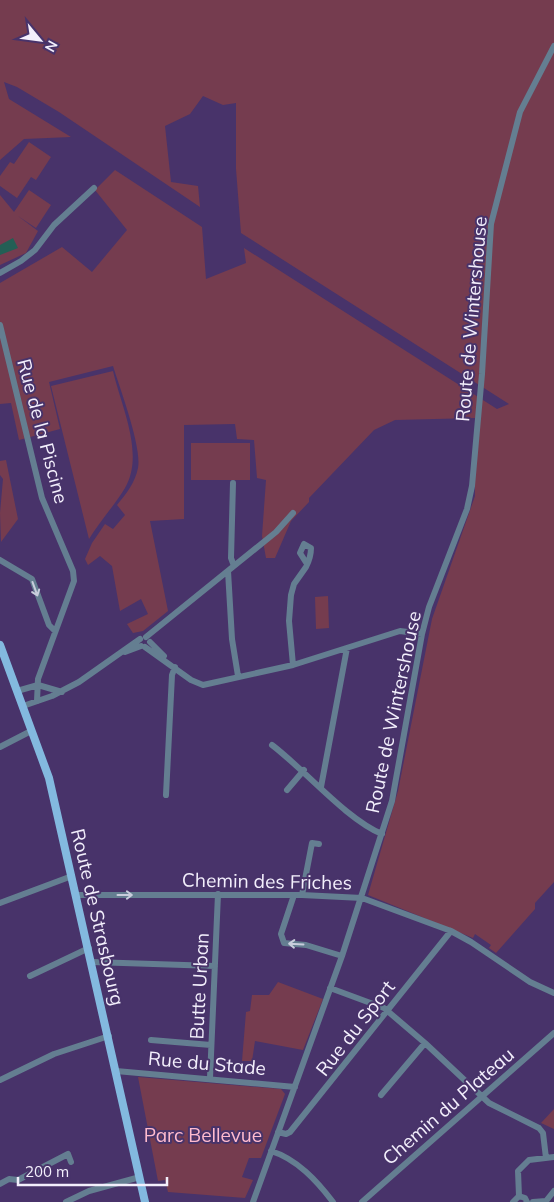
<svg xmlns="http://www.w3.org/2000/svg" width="554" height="1202" viewBox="0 0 554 1202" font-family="Mulish,sans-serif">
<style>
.green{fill:#753c4f}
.water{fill:#235f55}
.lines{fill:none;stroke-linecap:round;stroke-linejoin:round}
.minor{stroke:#647e91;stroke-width:6}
.major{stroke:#83b9df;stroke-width:8}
.oneway{stroke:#c8cddc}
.labels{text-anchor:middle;stroke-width:4;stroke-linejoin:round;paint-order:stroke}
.street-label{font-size:19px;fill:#f3effc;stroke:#48336a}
.park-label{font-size:19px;fill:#ffbbce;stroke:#48336a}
</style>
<rect width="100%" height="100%" fill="#48336a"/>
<path class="green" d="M0,0H554V882L535,903V909L496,953L489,948L491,945L475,934L473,938L368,895L398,791L432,619L475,496V418L395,420L374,430L309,498V502L291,521L275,558H266L262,536L266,480L257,478L254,440L237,439L235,424L184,425V519L150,521L168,611L143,631L133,633L127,624L148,614L141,599L120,611L112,566L100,556L88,565L85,559L92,543L105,524L113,529L125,515L117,505C126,494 135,483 138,468C142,447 120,389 113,366L49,382L60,429L19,440L11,403L0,404V283L62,247L92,272L127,230L95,190L115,170L202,227L206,279L246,263L244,248L497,409L509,404L241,233L236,169V103L223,105L203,96L190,114L165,126L171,182L198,186L200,207L59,112L17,87L4,82L9,99L71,137L24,139L0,160Z
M29,142L51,157L36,180L31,177L17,198L0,186V176L10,162L14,164Z
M29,190L51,205L36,228L18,216L38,231L26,253L0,265V195L14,212Z
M113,371C121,406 145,454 125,488C114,506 100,521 89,539L51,386Z
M191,443H250V480H191Z
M6,460L18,519L1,542L0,513L3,479L0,475V461Z
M328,596L329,628L316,629L315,597Z
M278,982L323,999L303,1050L255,1041L252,1061H242L246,1012L250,1011L252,995H269Z
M138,1077L281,1089L285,1094L261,1158H249L242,1177L253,1180L245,1198L168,1192L165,1180L158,1181Z
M554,1109V1129L541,1123Z"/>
<path class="water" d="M13,238L18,248L0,255V245Z"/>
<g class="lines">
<path class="minor" d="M0,273L21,261L35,250L54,225L94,188
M0,325L42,498L73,571L74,581L38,679L37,701
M233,483L231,558L234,566
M0,560L32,579L49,625L55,631
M228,571L232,639L238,676
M146,637L276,532L293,513
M150,642L164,656
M145,647L191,680L203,685L293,665L400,631L422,634
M125,652L141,646
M293,665L289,621L291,595L294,584L306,567C309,561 311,555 311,548L304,544L300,553L307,564
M17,691L38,685L62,692
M23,706L52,696L79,682L140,639
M272,745C305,770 346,819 382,834
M0,747L31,731
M321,787L347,648
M287,790L304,770
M166,795L172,675L175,667
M76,895H302L362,898L451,931L471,942L530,982L554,993
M294,895L281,934L284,943L306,945L342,956
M302,895L312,843L319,844
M0,903L72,876
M92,962L215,966
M30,976L89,948
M330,988L384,1008L425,1043L489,1103L539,1128L543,1133L546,1158
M151,1040L211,1045
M116,1071L295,1087
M210,1078L218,894
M0,1080L54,1054L109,1036
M381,1095L425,1043
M278,1132L286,1134L290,1132L451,931
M271,1151C297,1159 317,1181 333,1202
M0,1184L9,1179L18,1180L68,1154L71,1162
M519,1196L525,1198L527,1202
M66,1202L89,1191L140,1177
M253,1202L342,956L392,801L422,634L429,607L467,509L472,486L482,374L491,224L520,112L554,46
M362,1202L554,1033
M513,1202L519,1196L518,1171L529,1160L554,1157
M533,1202L546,1201L554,1191"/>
<path class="major" d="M0,645L49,778L145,1202"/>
</g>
<defs><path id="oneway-shaft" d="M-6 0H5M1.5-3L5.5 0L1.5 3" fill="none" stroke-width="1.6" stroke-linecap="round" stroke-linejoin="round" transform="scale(1.25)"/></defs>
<g class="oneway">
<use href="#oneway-shaft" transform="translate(35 589) rotate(70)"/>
<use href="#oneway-shaft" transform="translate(125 895)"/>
<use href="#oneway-shaft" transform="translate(296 944) rotate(-177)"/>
</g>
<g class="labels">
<g class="street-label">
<text transform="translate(471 319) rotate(-85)" y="7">Route de Wintershouse</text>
<text transform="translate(43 431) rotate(75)" y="7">Rue de la Piscine</text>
<text transform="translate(393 712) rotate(-78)" y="7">Route de Wintershouse</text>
<text transform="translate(267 881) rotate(1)" y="7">Chemin des Friches</text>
<text transform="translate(98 917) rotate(77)" y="7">Route de Strasbourg</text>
<text transform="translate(199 986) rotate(-87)" y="7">Butte Urban</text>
<text transform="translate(355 1028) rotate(-52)" y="7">Rue du Sport</text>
<text transform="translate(207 1063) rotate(5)" y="7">Rue du Stade</text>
<text transform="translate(448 1106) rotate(-41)" y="7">Chemin du Plateau</text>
</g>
<g class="park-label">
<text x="203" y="1142">Parc Bellevue</text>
</g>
</g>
<g transform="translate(40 40) rotate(119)" stroke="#48336a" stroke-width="4" paint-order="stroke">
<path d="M0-4L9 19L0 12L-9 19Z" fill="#f3effc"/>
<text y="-8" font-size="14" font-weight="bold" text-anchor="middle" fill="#f3effc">N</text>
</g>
<path d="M18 1177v8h149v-8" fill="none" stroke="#f3effc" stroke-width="2.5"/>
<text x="25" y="1177" font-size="15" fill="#f3effc" stroke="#48336a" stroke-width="4" paint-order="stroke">200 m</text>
</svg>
